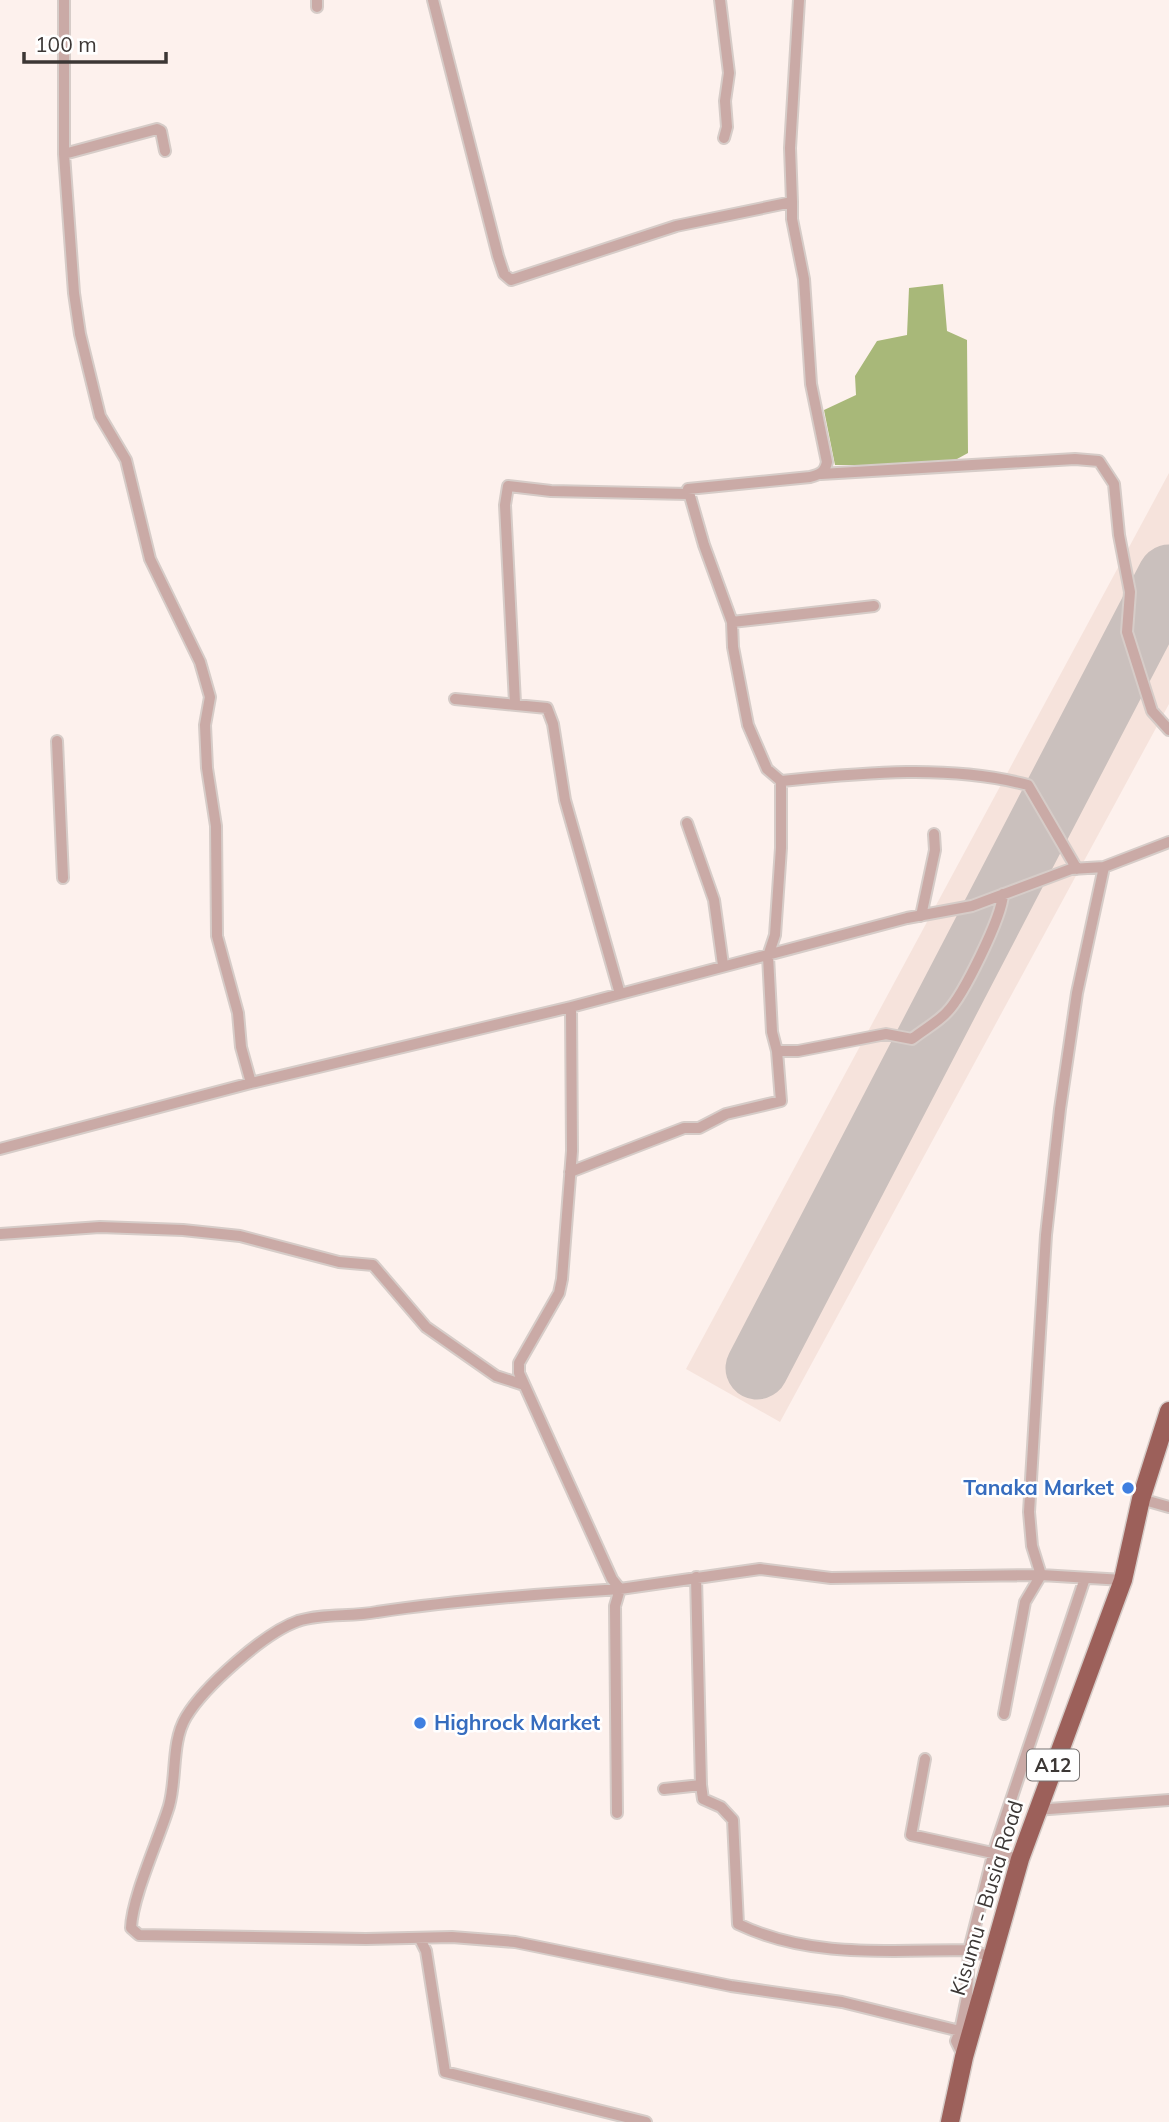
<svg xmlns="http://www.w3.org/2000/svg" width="1169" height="2122" viewBox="0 0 1169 2122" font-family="Mulish,sans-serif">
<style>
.built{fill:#f6e3dc}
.forest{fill:#a8b879}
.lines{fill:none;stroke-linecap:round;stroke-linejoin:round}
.runway{stroke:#cac0bd;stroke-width:63}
.minor-casing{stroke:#d6ccc8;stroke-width:14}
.trunk-casing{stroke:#d6ccc8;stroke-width:21}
.minor{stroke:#caaaa6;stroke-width:10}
.trunk{stroke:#9c605a;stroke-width:18}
.shop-dot{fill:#3f7fe0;stroke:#fff;stroke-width:2.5}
.labels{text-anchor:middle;stroke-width:5;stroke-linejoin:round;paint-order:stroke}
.shield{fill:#fff;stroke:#767372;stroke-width:2}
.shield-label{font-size:19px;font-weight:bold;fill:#3c3735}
.shop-label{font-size:21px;font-weight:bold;fill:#366cbe;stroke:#fff;text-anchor:end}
.street-label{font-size:21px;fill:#3c3735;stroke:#fff}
</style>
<rect width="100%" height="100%" fill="#fdf1ed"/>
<path class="built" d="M1169,473V704L780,1422L686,1369Z"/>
<path class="forest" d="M943,284L947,331L967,340L968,453L946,465H835L824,410L856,395L855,376L877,341L907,335L909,288Z"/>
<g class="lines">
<path class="runway" d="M757,1368L1169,576"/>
<g class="minor-casing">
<path id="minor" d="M64,0V154L74,293L80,334L100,416L126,460L150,559L200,662L210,697L205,725L207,768L216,826L217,936L238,1013L241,1047L251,1083
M317,0V7
M433,0L498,256L504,274L511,280L676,226L792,202L790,148L799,0
M720,0L729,73L725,101L727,127L724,138
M64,154L157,129L161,131L165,151
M792,202V219L804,279L811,384L827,462C825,472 821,474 810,477L688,489L704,545L732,622L733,647L748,725L767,769L781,781V848L775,935L768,956L772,1032L777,1051H798L886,1034L912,1039C923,1030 938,1022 947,1012C963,996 1002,917 1003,894
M821,474L1075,459L1099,461L1114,484L1119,535L1130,592L1127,632L1152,711L1169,730
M732,622L874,606
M455,699L547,708L553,724L565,800L620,994
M515,703L505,505L508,486L551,491L688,494
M57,741L63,878
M781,781C862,773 949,764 1028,785L1077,869
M687,823L714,900L723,965
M921,916L935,850L934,834
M571,1007L907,918L972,906L1071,869L1104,867L1169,842
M0,1149L251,1083L571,1007L572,1151L562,1279L559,1293L519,1363V1373L612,1579L620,1589L760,1569L831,1578L1041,1575L1123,1580
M570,1172L684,1128H699L726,1114L781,1101L777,1051
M0,1234L100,1227L183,1230L240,1236L339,1262L373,1265L426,1327L496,1376L521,1384
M1141,1499L1169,1507
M696,1577L701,1785L703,1799L721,1807L733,1820L738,1924C811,1959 890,1950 969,1950L992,1957
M1004,1714L1025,1602L1041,1575L1032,1546L1029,1512L1046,1235L1060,1109L1077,993L1104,867
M925,1759L911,1835L1020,1859
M664,1789L701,1785
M1036,1810L1169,1800
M617,1813L615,1606L620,1589C539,1594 457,1600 377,1612C351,1617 323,1613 298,1621C264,1633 204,1687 186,1717C171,1742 177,1778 169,1806C159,1839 132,1897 131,1928L139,1935L366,1939L452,1937L515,1942L731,1986L842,2002L960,2031L956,2041L964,2057
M420,1939L426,1951L445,2072L646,2122
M960,2031L967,1997L969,1950L994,1851L1085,1578"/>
</g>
<g class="trunk-casing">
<path id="trunk" d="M950,2122L964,2057L1020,1859L1123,1580L1141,1499L1169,1411"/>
</g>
<use href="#minor" class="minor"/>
<use href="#trunk" class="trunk"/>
</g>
<g class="shop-dot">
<circle cx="1128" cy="1488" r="7"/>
<circle cx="420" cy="1723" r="7"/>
</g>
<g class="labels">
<rect class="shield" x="1027" y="1749.5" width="52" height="31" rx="5"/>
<g class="shield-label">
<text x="1053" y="1772">A12</text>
</g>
<g class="shop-label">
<text x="1114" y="1495">Tanaka Market</text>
<text x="434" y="1730" text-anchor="start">Highrock Market</text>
</g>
<g class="street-label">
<text transform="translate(987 1898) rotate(-73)" y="7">Kisumu - Busia Road</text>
</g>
</g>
<path d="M24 52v10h142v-10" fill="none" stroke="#3c3735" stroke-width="3.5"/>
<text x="35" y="52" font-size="21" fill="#3c3735" stroke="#ffffff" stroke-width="5" paint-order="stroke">100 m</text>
</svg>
